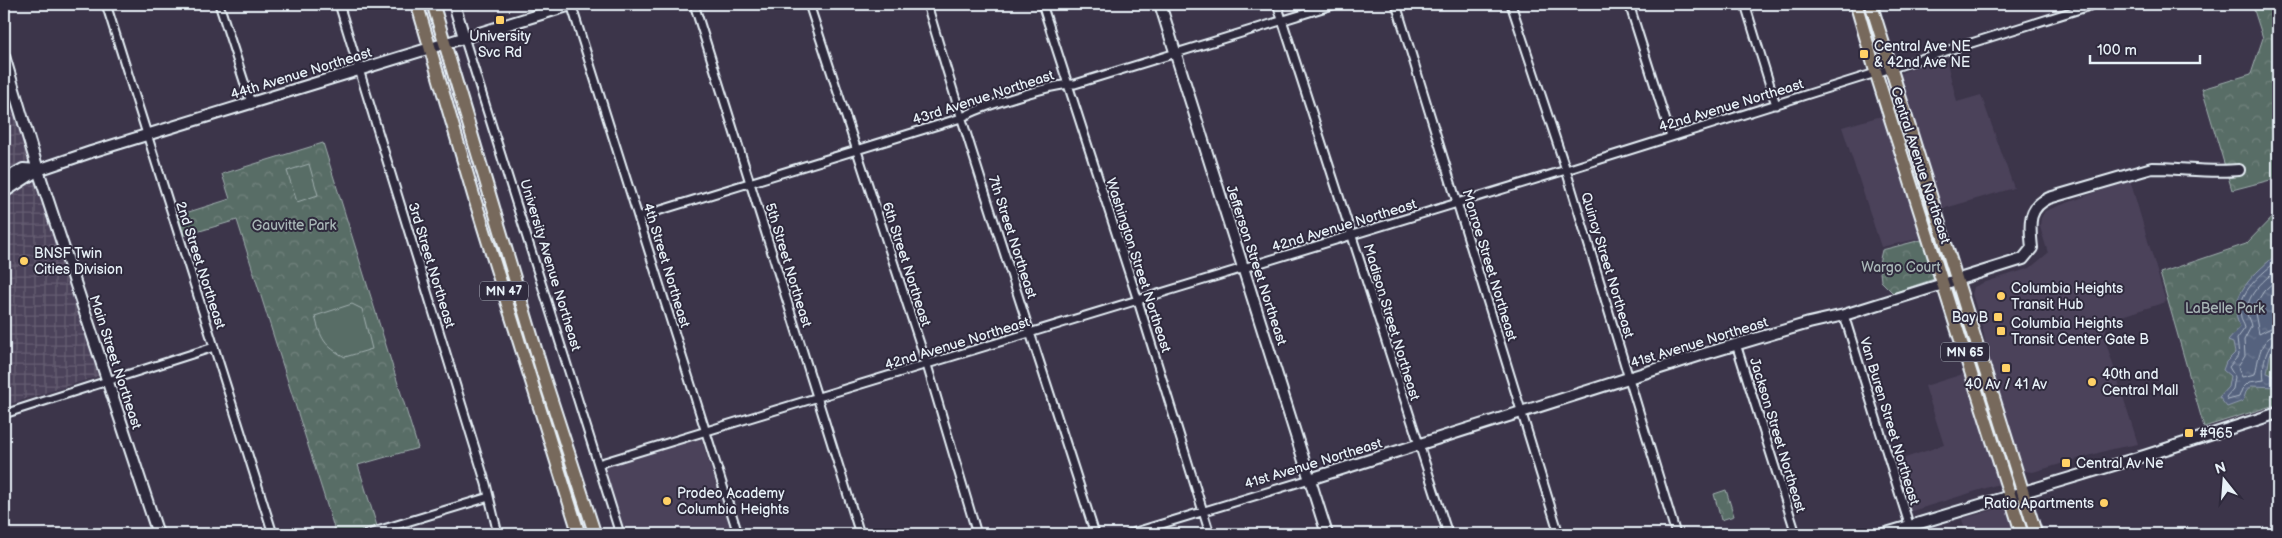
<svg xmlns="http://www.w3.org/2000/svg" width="2282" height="538" viewBox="0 0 2282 538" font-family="'Balsamiq Sans',sans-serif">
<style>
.built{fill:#4b425a}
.industrial{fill:url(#industrial-grid)}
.forest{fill:url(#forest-crowns);stroke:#a0afaf}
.garden{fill:#596d66;stroke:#a0afaf}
.water{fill:url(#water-ripples);stroke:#909baf}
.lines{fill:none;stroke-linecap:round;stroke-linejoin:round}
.shore{stroke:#adb8c7;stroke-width:1}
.street-casing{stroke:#e8f1f8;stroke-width:11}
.secondary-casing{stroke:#e8f1f8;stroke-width:14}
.primary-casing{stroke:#e8f1f8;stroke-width:15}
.street{stroke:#2f2a3d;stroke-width:7}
.secondary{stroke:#2f2a3d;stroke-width:10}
.primary{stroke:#77695c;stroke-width:11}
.poi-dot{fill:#ffd166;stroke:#2f2a3d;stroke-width:2}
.labels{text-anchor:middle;stroke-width:4;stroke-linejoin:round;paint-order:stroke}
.shield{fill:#2f2a3d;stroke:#b0b5c0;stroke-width:1}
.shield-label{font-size:12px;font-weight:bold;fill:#e8f1f8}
.poi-label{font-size:14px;fill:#e8f1f8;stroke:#2f2a3d;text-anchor:start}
.street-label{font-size:14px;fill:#e8f1f8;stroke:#2f2a3d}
.park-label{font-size:14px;fill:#a8b6b6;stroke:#2f2a3d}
</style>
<defs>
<pattern id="industrial-grid" width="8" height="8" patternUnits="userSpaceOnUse" patternTransform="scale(1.25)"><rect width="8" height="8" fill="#4b425a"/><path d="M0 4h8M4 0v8" fill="none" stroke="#655e72"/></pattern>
<pattern id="forest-crowns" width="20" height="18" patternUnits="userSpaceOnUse" patternTransform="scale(1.25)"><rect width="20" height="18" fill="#596d66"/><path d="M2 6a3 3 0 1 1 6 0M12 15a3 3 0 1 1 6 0" fill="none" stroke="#71827d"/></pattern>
<pattern id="water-ripples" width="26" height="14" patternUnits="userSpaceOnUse" patternTransform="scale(1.25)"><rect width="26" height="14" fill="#55627e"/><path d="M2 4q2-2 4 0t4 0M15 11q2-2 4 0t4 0" fill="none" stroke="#6d7991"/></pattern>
</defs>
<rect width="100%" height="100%" fill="#3c354a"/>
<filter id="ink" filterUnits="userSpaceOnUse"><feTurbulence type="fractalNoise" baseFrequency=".02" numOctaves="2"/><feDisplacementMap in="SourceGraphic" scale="10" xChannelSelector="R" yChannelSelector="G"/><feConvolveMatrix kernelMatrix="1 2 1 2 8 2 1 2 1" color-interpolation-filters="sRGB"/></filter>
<g filter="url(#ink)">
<path class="built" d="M1945,55L1957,102L1981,95L2014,188L1942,209L1900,75L1903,72Z
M1885,115L1923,238L1881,247L1842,127Z
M2130,180L2166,302L2109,320L2104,336L2138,444L2112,449L2033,472L2024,471L1990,369L1983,330L1972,294L1974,287L1983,283L2030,268L2048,253L2040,227L2041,218L2045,211Z
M1963,374L1999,484L1909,512L1893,462L1944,445L1925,386Z
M701,438L732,534H623L603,467Z
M2006,506L2014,534H1966L1962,519Z"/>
<path class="industrial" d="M4,73L99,376L4,406Z"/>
<path class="forest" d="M2252,4H2278V178L2232,190L2202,89L2251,74L2263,38Z
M323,143L418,448L358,465L377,526L351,534H336L237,220L183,236L176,216L230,199L222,174Z
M2278,211V404L2204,427L2160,273L2246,244Z
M1925,239L1937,273L1934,279L1893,293L1881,281L1879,263L1882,250Z
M1726,490L1734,516L1721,520L1714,494Z"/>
<path class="garden" d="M309,164L318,195L297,202L287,171Z
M352,304L362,309L372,349L345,357C324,346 321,339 315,316Z
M1711,527L1713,534H1690V533Z"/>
<path class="water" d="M2278,253V343L2270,355L2267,373L2278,377V387L2251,386L2246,392L2243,401L2227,407L2219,397L2228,387L2230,376L2223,370L2226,362L2235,353L2233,343L2228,341L2240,327C2225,295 2257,272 2278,253Z"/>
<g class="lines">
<path class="shore" d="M2278,260C2263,273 2235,293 2241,317C2241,321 2244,323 2245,328L2237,339L2239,355L2229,367L2235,377L2233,389L2226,397L2228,400L2239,397L2242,389L2249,382L2264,380C2262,367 2264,354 2273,342L2278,341
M2278,268C2265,280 2247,293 2247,312C2247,318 2251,322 2251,327L2244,340L2245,356L2238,367L2242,377L2255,374C2259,360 2259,336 2278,335
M2278,278L2264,291L2255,305V313L2259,334L2271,328L2278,327"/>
<g class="street-casing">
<path id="street" d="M106,4L273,534
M219,4L251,103
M339,4L486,484L498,534
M571,4L738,534
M694,4L860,534
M809,4L927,365L977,534
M927,4C979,182 1039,357 1095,534
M1042,4L1138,301L1210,534
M1277,4L1448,534
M1396,4L1559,534
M1511,4L1566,170L1676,534
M1629,4L1671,137
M1745,4L1776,105
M464,37L620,534
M638,217L961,118C979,107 1055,83 1075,84L1336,4
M1844,315L1912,534
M1736,344L1796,534
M4,414L214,347
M598,464L1566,170L2096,4
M367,534L489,497
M1129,534L1310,479
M2267,534L2278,531"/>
</g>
<g class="secondary-casing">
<path id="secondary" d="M454,4L464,37
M1160,4L1327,534
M4,56L38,170L158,534
M4,180L23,169L38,170
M4,192L38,170L91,152L574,4
M1310,479L1701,355L1809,323L1844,315L2023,259L2032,248C2030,227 2026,208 2049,198L2152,168C2181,168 2210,173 2239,170
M1883,534L2144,456L2278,413"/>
</g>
<g class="primary-casing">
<path id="primary" d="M417,4L474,197L579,534
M433,4L543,374L595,534
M1856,4L1876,73L2022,534
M1871,4L2036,534"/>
</g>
<use href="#street" class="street"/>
<use href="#secondary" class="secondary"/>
<use href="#primary" class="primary"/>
</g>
</g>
<g class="poi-dot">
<rect x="495" y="15" width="10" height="10" rx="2.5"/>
<rect x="1859" y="49" width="10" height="10" rx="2.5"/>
<circle cx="24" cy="261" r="5"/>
<circle cx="2001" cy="296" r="5"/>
<rect x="1993" y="312" width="10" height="10" rx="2.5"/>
<rect x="1996" y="326" width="10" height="10" rx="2.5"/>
<rect x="2001" y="363" width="10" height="10" rx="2.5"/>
<circle cx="2092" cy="382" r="5"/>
<rect x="2184" y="428" width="10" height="10" rx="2.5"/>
<rect x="2061" y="458" width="10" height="10" rx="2.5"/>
<circle cx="667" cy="501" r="5"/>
<circle cx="2104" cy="503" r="5"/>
</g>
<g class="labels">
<g class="shield">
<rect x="480" y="281.5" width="48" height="19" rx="4"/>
<rect x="1941" y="342.5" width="48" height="19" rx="4"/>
</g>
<g class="shield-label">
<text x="504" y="295">MN 47</text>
<text x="1965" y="356">MN 65</text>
</g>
<g class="poi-label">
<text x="500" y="41" text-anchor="middle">University<tspan x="500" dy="16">Svc Rd</tspan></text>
<text x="1874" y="51">Central Ave NE<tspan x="1874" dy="16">&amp; 42nd Ave NE</tspan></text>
<text x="34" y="258">BNSF Twin<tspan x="34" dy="16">Cities Division</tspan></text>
<text x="2011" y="293">Columbia Heights<tspan x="2011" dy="16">Transit Hub</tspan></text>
<text x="1988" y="322" text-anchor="end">Bay B</text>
<text x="2011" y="328">Columbia Heights<tspan x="2011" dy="16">Transit Center Gate B</tspan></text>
<text x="2102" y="379">40th and<tspan x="2102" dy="16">Central Mall</tspan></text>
<text x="2006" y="389" text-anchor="middle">40 Av / 41 Av</text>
<text x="2199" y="438">#965</text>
<text x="2076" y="468">Central Av Ne</text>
<text x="677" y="498">Prodeo Academy<tspan x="677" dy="16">Columbia Heights</tspan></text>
<text x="2094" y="508" text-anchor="end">Ratio Apartments</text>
</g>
<g class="street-label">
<text transform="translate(301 73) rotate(-17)" y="5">44th Avenue Northeast</text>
<text transform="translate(983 97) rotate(-18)" y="5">43rd Avenue Northeast</text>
<text transform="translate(1731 105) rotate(-17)" y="5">42nd Avenue Northeast</text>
<text transform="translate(1921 165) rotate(72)" y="5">Central Avenue Northeast</text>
<text transform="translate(1344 225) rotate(-17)" y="5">42nd Avenue Northeast</text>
<text transform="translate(1013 237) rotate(72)" y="5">7th Street Northeast</text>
<text transform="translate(907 264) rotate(72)" y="5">6th Street Northeast</text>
<text transform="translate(201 265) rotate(72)" y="5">2nd Street Northeast</text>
<text transform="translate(432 265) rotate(73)" y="5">3rd Street Northeast</text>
<text transform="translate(551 265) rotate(73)" y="5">University Avenue Northeast</text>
<text transform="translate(667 265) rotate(73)" y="5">4th Street Northeast</text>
<text transform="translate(789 265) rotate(73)" y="5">5th Street Northeast</text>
<text transform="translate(1139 265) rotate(72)" y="5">Washington Street Northeast</text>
<text transform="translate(1257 265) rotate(72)" y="5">Jefferson Street Northeast</text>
<text transform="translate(1490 265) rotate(73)" y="5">Monroe Street Northeast</text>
<text transform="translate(1608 265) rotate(73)" y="5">Quincy Street Northeast</text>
<text transform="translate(1392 322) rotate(73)" y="5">Madison Street Northeast</text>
<text transform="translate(1699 342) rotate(-17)" y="5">41st Avenue Northeast</text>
<text transform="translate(957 343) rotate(-17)" y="5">42nd Avenue Northeast</text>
<text transform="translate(116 362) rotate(72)" y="5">Main Street Northeast</text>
<text transform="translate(1890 421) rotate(73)" y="5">Van Buren Street Northeast</text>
<text transform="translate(1778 435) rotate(73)" y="5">Jackson Street Northeast</text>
<text transform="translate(1313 463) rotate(-17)" y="5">41st Avenue Northeast</text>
</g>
<g class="park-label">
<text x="294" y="230">Gauvitte Park</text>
<text x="1901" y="272">Wargo Court</text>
<text x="2225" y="313">LaBelle Park</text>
</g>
</g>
<rect width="2282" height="538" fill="none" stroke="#2f2a3d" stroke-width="20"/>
<rect x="10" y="10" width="2262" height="518" fill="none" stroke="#e8f1f8" stroke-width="2" filter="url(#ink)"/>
<g transform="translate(2224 480) rotate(343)" stroke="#2f2a3d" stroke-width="4" paint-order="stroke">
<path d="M0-4L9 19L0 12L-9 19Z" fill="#e8f1f8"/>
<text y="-8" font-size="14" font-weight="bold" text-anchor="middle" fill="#e8f1f8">N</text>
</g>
<path d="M2090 55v8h110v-8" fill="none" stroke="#e8f1f8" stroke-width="2.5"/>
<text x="2097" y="55" font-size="15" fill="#e8f1f8" stroke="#2f2a3d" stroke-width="4" paint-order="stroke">100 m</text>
</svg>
